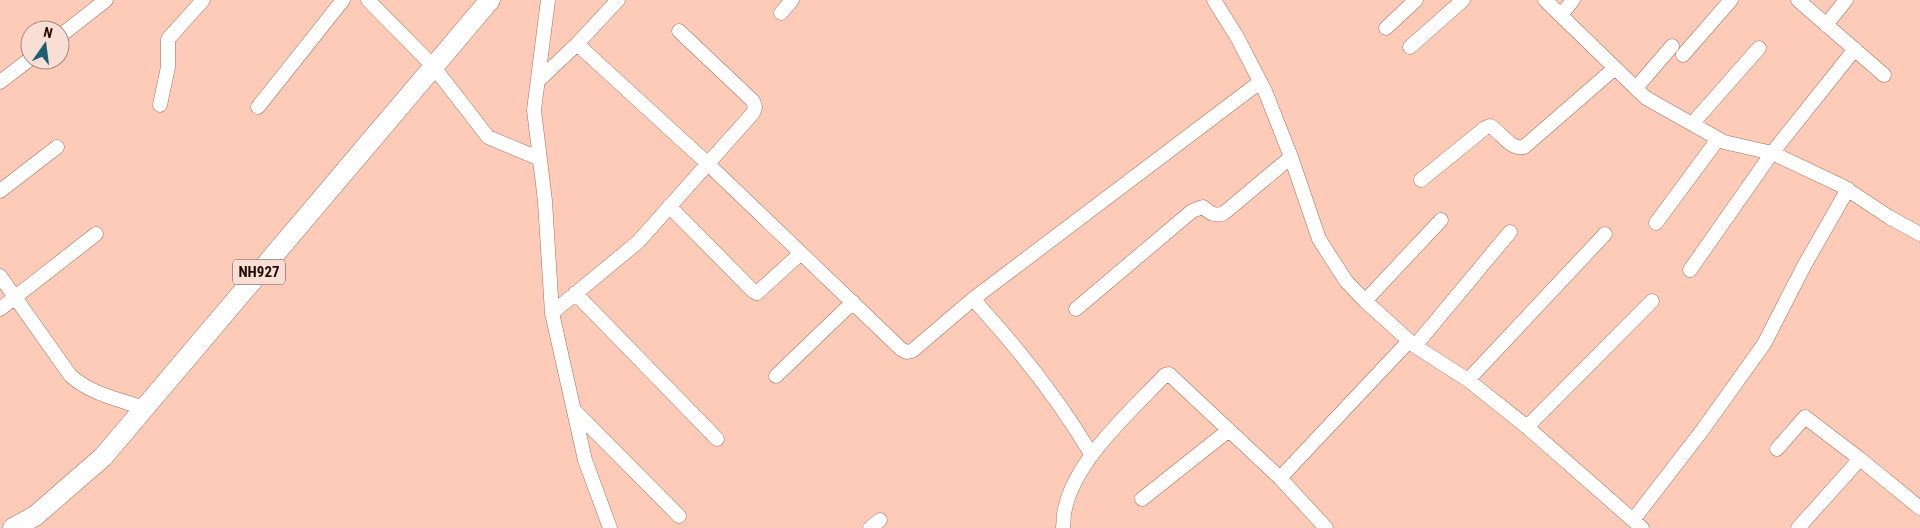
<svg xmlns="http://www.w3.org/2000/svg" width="1920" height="528" viewBox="0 0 1920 528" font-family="'Roboto Condensed',sans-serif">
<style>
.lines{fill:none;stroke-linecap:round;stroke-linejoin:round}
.minor-casing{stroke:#a8705b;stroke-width:15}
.highway-casing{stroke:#a8705b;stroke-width:21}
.minor{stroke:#fff;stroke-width:14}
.highway{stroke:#fff;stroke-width:20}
.labels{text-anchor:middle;stroke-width:5;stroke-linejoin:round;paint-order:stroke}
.shield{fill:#f8ded5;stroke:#624b43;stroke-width:1}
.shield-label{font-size:15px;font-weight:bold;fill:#210c05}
</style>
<rect width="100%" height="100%" fill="#fdcbb8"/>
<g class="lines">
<g class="minor-casing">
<path id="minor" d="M368,0L433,66L488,137L540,159
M548,0L534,110L545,201L552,313L585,460L610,528
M1214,0L1237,37L1265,91L1291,157L1319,239L1346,281L1365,301L1415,346L1468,380L1527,427L1642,528
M1545,0L1646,98L1724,142L1772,153L1842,186L1889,217L1920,234
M1798,0L1884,75
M781,13L792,0
M1561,15L1573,0
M1826,25L1846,0
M1386,28L1416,0
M60,36L106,0
M577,44L707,163L901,349L907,352L912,351L973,299L1260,82
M1410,47L1463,0
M1683,55L1731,0
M538,81L577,44L618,0
M0,82L30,59
M1636,88L1672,46
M160,105L168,67V39L203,0
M258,107L343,0
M1692,124L1759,48
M1421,180L1485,128L1490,126C1501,132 1510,150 1524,147L1615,68
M0,191L57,147
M669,206L753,291L757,293L801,253
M1656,223L1718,139
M1690,270L1772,153L1855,49
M0,276L70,375C90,394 118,399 144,408
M575,293L717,439
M973,299C1017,347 1058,398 1091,454
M1365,301L1441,220
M0,309L96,234
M1076,309L1192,211L1203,207C1210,213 1215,217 1224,213L1291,157
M552,313L638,242L753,113L755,107L753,101L679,31
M1415,346L1510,232
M776,376L853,302
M1468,380L1605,234
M574,410L679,516
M1527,427L1652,301
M1777,449L1805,417L1860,459L1920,508
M1280,478L1409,341
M1142,499L1229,430
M1633,520L1701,432L1764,344L1804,266L1848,189
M870,528L880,520
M1063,528C1064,522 1063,515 1065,509C1075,460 1131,411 1165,375L1169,374L1280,478L1326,528
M1798,528L1860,459"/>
</g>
<g class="highway-casing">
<path id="highway" d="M13,528L35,516L103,457L490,0"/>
</g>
<use href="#minor" class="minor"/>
<use href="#highway" class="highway"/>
</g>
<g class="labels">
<rect class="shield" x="233" y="259.5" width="52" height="25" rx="4"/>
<g class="shield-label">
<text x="259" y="277">NH927</text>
</g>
</g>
<g transform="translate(45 45) rotate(14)"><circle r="24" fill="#f8ded5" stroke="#a28a82"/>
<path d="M0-4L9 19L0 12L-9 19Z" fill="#1c5f73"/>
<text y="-8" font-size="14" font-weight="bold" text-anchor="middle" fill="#210c05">N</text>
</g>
</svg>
